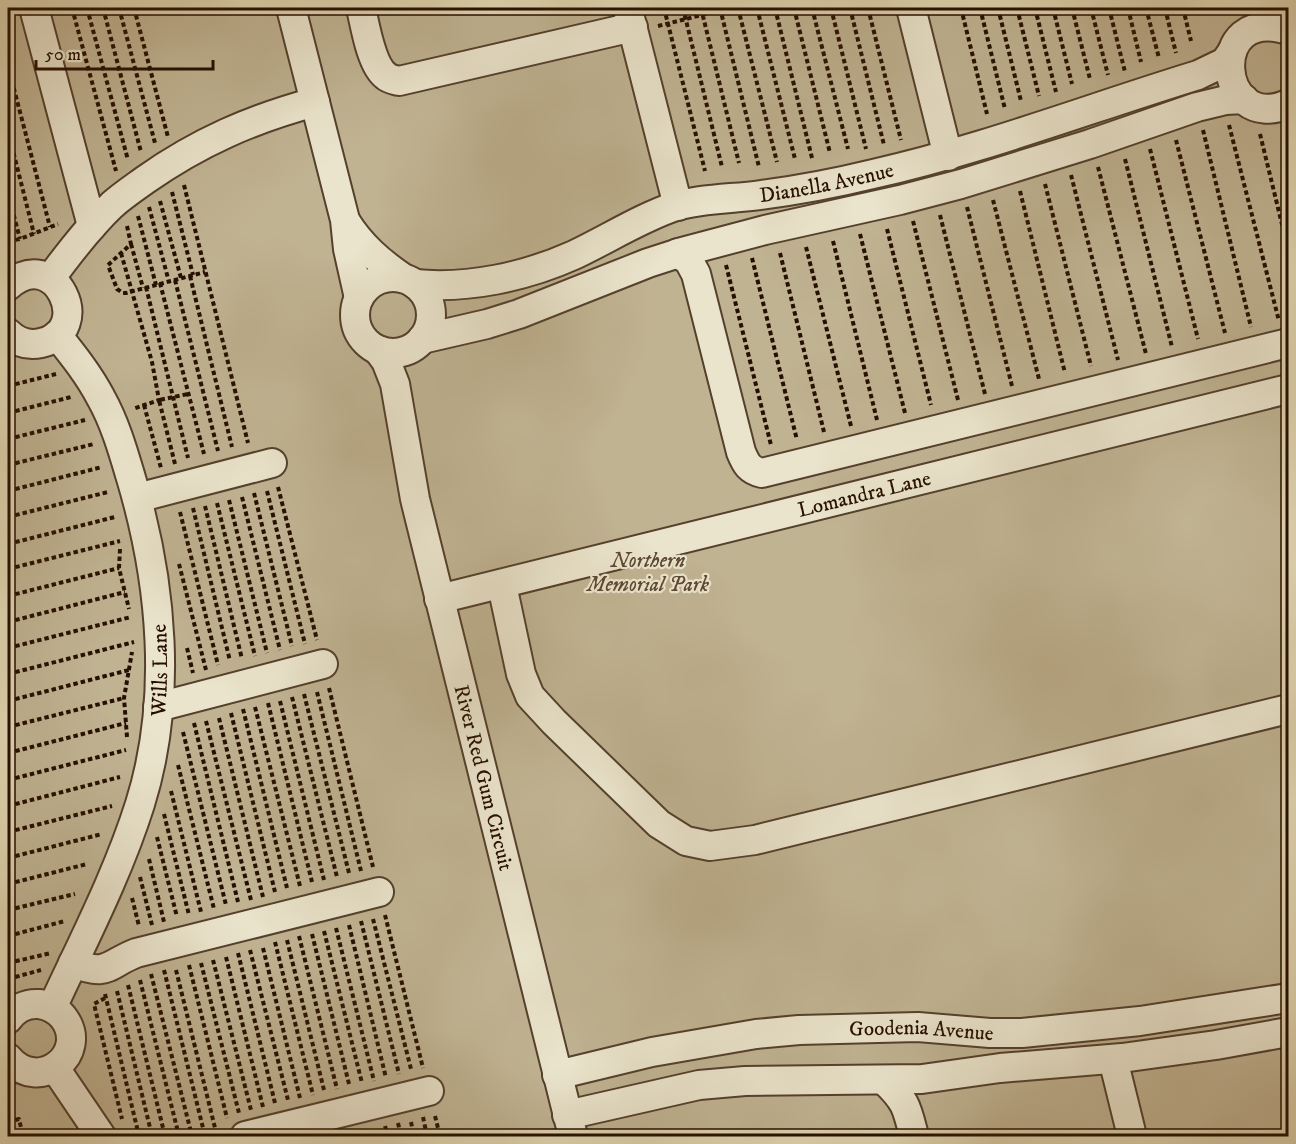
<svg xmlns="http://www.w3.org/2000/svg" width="1296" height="1144" viewBox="0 0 1296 1144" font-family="'IM FELL DW Pica',serif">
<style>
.green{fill:#c0b392;stroke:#73614a;stroke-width:1.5}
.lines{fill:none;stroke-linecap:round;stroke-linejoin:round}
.minor-casing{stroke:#54402d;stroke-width:32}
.path{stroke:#260f01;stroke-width:4;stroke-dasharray:4.5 3;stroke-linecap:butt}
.minor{stroke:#eae4cc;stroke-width:28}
.labels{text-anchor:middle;stroke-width:4.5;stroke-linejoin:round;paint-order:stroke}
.street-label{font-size:21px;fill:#260f01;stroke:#eae4cc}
.park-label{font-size:21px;font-style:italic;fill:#5c4834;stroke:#eae4cc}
</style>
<rect width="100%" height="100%" fill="#dfd5b0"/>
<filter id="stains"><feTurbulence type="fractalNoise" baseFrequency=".00333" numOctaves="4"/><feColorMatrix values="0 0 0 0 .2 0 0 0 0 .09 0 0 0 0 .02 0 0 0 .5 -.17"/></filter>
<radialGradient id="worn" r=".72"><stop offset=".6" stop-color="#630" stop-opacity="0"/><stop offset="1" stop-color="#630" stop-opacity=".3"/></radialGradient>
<path class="green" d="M8,8H1288V1136H8Z"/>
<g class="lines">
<g class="minor-casing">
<g id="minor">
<path d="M34,8L92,226"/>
<path d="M291,8L345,220L348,249L359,298"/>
<path d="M361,8C365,25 371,65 386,76C389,79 395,80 399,81L633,27"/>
<path d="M911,8L948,156"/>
<path d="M628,10L678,206"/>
<path d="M1288,30C1205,4 1217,135 1288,104"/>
<path d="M346,222C361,246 380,262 403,278"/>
<path d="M678,253L689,261L696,274L741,452C746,464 749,470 762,473L1288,343"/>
<circle cx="393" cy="315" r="38"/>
<path d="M50,279C69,253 89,227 112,205C122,196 134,188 145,180C199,142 252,119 315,102"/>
<path id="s1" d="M415,284C468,289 525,277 574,255C608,239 640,218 676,206C704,198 733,199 761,195C799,190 836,183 873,174C984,149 1090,108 1198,75L1225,62L1232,52"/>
<path d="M8,286C55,243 96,331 41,343C28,346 17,342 8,333"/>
<path d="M422,339L487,324L519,314L648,263L682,252L765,230L900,200L961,184L1090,144L1197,107L1226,100L1244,99"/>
<path id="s2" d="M378,350L386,361L395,384L415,499L573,1136"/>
<path d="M137,498L272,463"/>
<path d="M502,585L521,674L530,696L554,722L659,824L686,841L710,846L755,840L1288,709"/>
<path id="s3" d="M439,599L1288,389"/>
<path d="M158,707L323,664"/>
<path d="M73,963C108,977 106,965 136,953L379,892"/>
<path id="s4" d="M52,1008C83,941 118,874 140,804C173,699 162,582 131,478C123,451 115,423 101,398C89,375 73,355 57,335"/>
<path d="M8,1019C15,1009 26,1003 39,1004C48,1005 57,1010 63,1017C91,1053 39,1095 8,1058"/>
<path d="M1113,1059L1132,1136"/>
<path d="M55,1068L101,1136"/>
<path id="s5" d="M557,1075L652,1052L756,1034L799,1030L918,1027L990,1033H1022L1140,1021L1288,998"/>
<path d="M885,1081C907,1102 907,1109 914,1136"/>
<path d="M567,1115L699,1085L745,1081L922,1079L1000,1068L1122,1058L1216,1045L1288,1032"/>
<path d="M245,1136L429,1091"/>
</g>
</g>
<path class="path" d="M72,8L116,171
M87,8L128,160
M103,8L141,152
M119,8L155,143
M134,8L168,137
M664,8L705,171
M683,8L722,167
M701,8L739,163
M720,8L759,167
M738,8L777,162
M757,8L795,159
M775,8L812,158
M794,8L830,153
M812,8L848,149
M831,8L866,149
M850,8L884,145
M868,8L901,140
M961,8L987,114
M980,8L1005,109
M998,8L1021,101
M1017,8L1039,96
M1035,8L1056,92
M1053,8L1072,84
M1072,8L1090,79
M1091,8L1108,75
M1109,8L1125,72
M1128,8L1141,62
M1146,8L1159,58
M1165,8L1176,53
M1183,8L1191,41
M658,26L730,8
M8,66L50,227
M1229,125L1279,321
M1203,130L1251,327
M8,131L34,234
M1260,134L1288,249
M1176,140L1225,333
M1150,149L1198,339
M1125,159L1172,347
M1098,167L1146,354
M1071,175L1118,360
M1045,184L1091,366
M184,185L248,443
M1020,191L1065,373
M172,192L193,275
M8,193L20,239
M993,200L1039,379
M160,201L181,278
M149,207L169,282
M967,207L1012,386
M940,215L985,394
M138,216L156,285
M913,221L958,400
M127,226L131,244L108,265L117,289L123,293H126L205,272
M887,229L931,405
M860,234L905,413
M8,241L20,239L58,224
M833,241L877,420
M131,244L143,288
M806,247L851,426
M121,253L152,362L159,400L133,409
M780,253L824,432
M752,258L797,440
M726,265L771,445
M190,276L232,447
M175,280L218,451
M160,283L204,454
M146,287L188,458
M8,386L56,374
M144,405L161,468
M8,413L71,397
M8,439L85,420
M175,464L159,400L188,394
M8,465L94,444
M278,487L317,640
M8,491L102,467
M267,491L305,644
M254,493L292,646
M242,497L280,650
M229,500L267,653
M217,503L255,656
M205,506L242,659
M193,508L230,661
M180,512L218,665
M8,517L108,492
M8,544L115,517
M120,549L119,568L129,609
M179,564L206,670
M8,569L120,541
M8,596L119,568
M8,622L125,592
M8,648L131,617
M187,648L193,673
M8,674L134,642
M329,688L373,867
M317,692L361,871
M304,694L349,873
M292,697L337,877
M8,701L129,670
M280,701L324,880
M268,703L312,882
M255,707L300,886
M243,709L287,888
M231,713L275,892
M219,718L263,897
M206,721L251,900
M194,723L238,902
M8,727L124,698
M183,732L226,905
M127,737L124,698L132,652
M8,753L126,723
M178,765L214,909
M8,780L126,750
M171,791L201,912
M8,806L120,777
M164,814L189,915
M8,832L112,806
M157,837L177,917
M8,858L102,834
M149,859L164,922
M140,877L152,925
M8,884L87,864
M132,898L139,926
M8,910L75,894
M385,915L423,1068
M373,919L411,1069
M361,921L399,1074
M349,925L386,1078
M336,928L374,1081
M324,931L362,1083
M312,934L349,1084
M8,936L65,921
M299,936L337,1089
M287,940L324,1090
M275,942L313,1095
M263,948L300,1098
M250,950L288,1100
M238,953L275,1103
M226,957L263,1107
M213,960L251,1110
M8,963L51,953
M201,963L239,1113
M189,965L227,1118
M164,970L205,1136
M176,970L217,1136
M151,974L192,1136
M8,979L41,970
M140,980L179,1136
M128,985L165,1136
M117,991L152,1136
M105,994L139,1136
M105,998L94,1004L122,1119
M435,1116L440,1136
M423,1117L427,1136
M8,1122L19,1119L23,1136
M411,1122L414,1136
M398,1123L401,1136
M385,1126L388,1136"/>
<use href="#minor" class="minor"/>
</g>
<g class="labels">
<g class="street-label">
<text dy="7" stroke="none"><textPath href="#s1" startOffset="429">Dianella Avenue</textPath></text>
<text dy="7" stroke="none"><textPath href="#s3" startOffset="438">Lomandra Lane</textPath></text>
<text dy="7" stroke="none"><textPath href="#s4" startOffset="358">Wills Lane</textPath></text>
<text dy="7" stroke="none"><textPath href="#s2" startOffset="442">River Red Gum Circuit</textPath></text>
<text dy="7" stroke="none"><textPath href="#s5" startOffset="369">Goodenia Avenue</textPath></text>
</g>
<g class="park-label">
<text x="648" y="567">Northern<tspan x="648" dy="24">Memorial Park</tspan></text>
</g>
</g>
<rect width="1296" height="1144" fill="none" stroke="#dfd5b0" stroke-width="30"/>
<rect x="9" y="9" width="1278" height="1126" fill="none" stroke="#260f01" stroke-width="3"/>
<rect x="15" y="15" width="1266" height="1114" fill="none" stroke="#260f01" stroke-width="1.5"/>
<path d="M36 60v9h177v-9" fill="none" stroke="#260f01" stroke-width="3"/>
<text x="45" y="60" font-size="18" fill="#260f01" stroke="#eae4cc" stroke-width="4.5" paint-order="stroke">50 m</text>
<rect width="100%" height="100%" filter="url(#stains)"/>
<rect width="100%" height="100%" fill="url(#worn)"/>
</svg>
